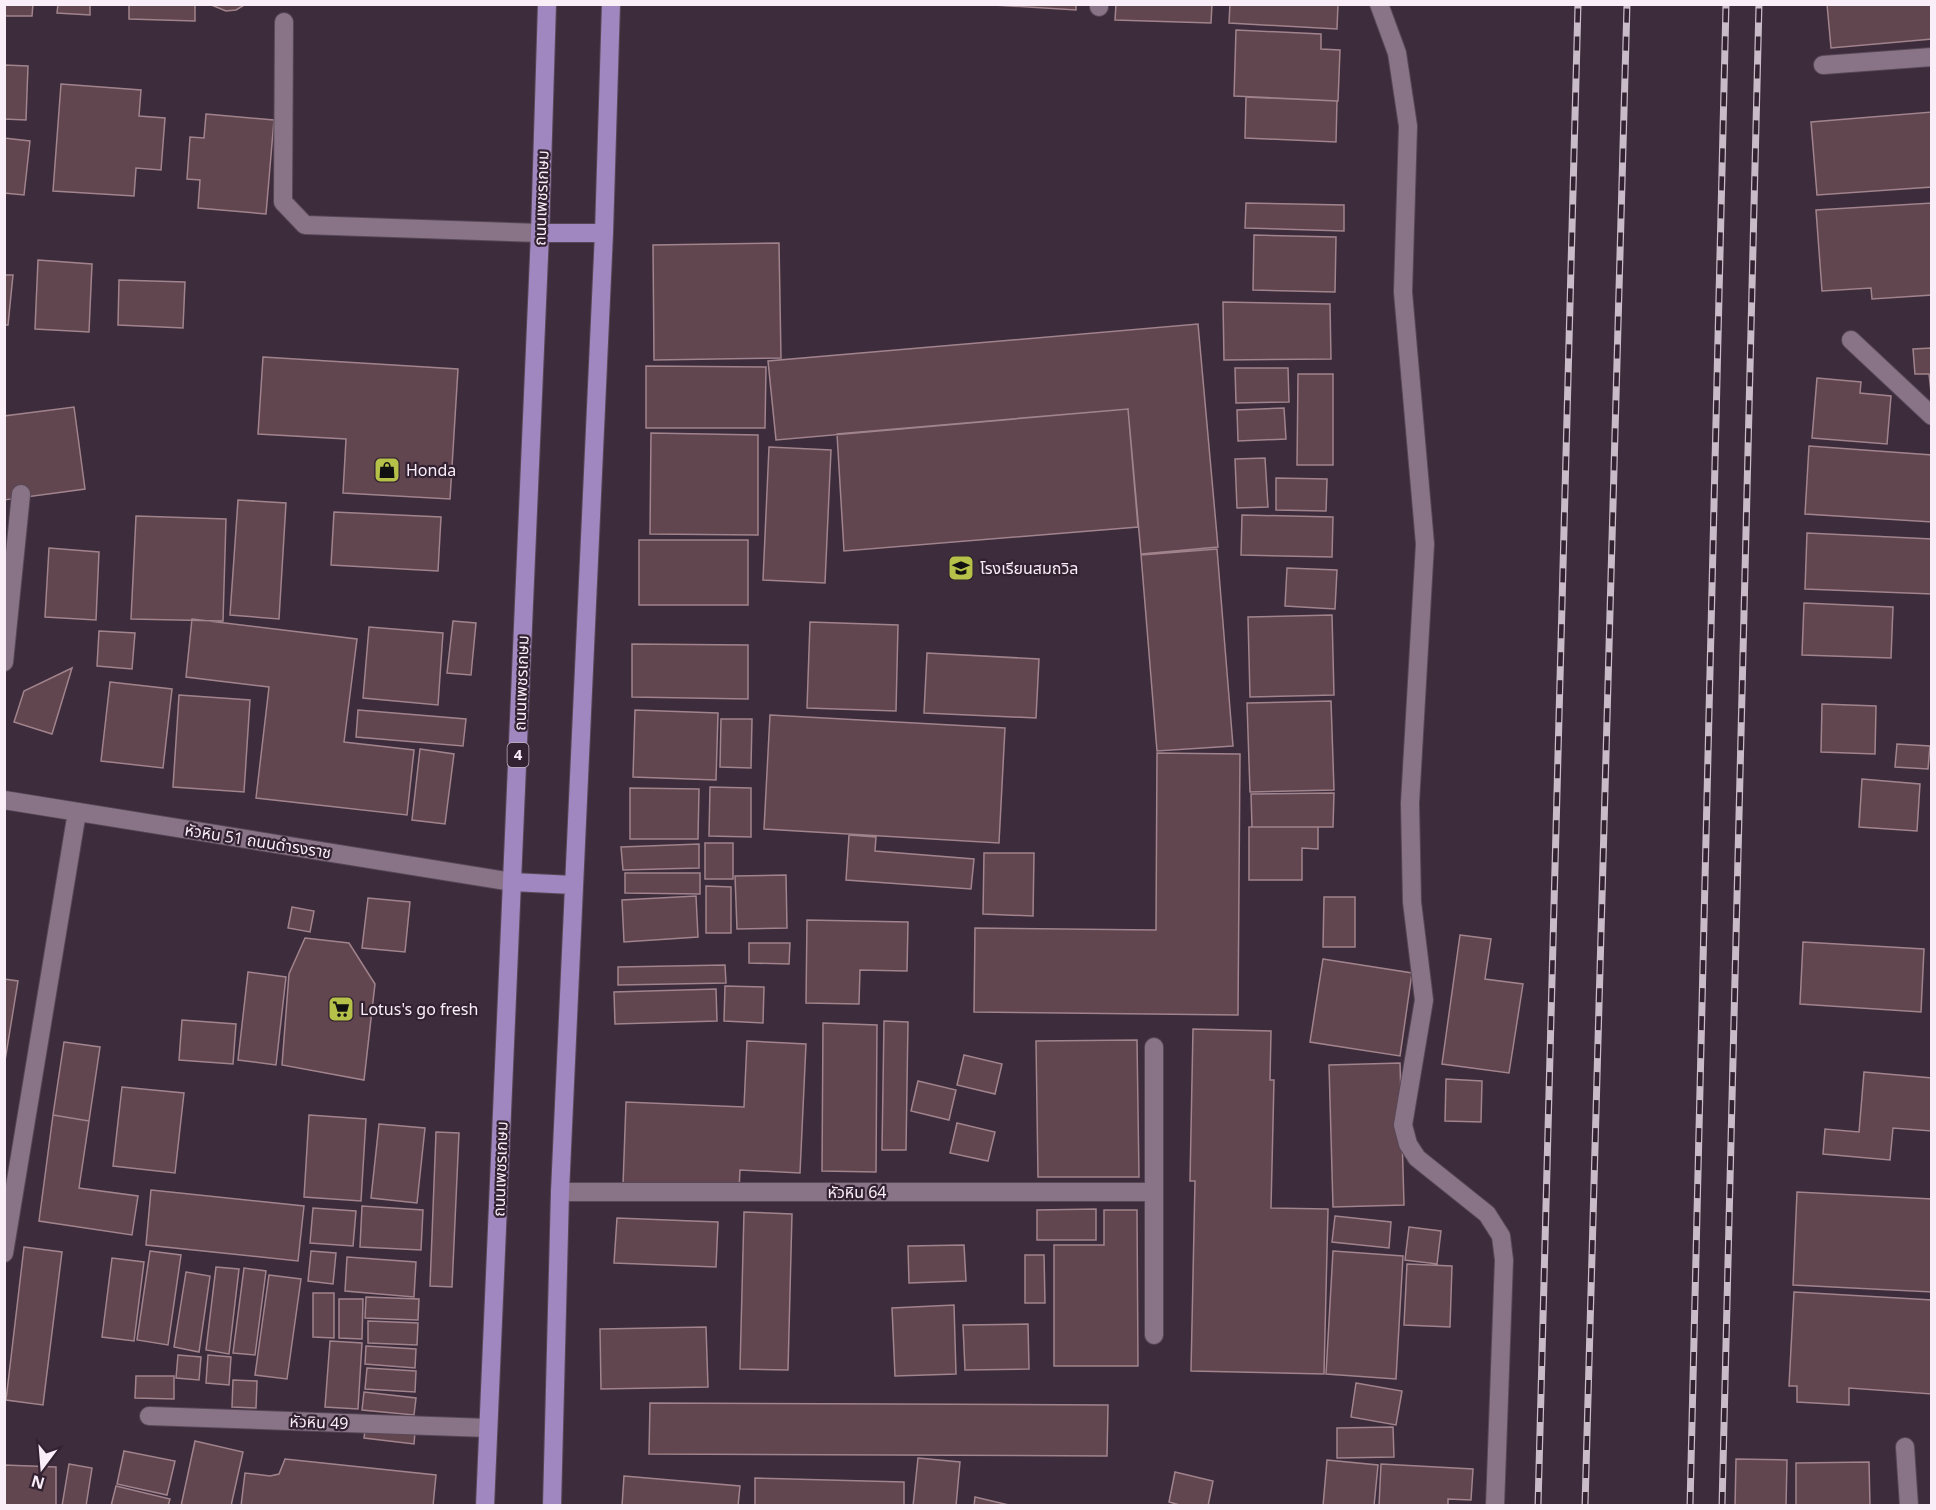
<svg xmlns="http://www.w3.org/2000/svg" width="1936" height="1510" viewBox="0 0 1936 1510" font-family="Georgia,'Noto Sans Thai',serif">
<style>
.building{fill:#61464f;stroke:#a1838c;stroke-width:1.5}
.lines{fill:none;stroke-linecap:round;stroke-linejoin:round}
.minor-casing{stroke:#574856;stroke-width:20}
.major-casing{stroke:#574856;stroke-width:20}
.minor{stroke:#897487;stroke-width:18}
.major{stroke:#a187bf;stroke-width:18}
.rail-casing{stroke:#c9bcc8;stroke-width:7}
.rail{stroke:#332232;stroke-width:4.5;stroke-dasharray:14;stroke-linecap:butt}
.labels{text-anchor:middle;stroke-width:4.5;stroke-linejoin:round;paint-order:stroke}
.shield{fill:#332232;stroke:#beb1bd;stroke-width:1.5}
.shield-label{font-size:15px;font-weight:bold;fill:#faeef9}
.street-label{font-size:16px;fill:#faeef9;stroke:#332232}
.poi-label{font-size:16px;fill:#faeef9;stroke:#332232;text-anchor:start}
</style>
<rect width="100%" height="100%" fill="#3d2c3c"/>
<path class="building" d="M4,4H33L32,16H4Z
M58,4H90V15L57,13Z
M129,4H195V21L129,19Z
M209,4H246L236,10L226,11Z
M977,4H1076V10Z
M1116,4H1212L1211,23L1115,20Z
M1230,4H1338L1337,29L1229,23Z
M1827,4H1932V39L1831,48Z
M1236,30L1321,34V49L1340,50L1338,101L1234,96Z
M4,65L28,66L26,120L4,119Z
M61,84L141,90L139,116L165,118L161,170L136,168L134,196L53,191Z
M1246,97L1337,101L1336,142L1245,138Z
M1932,112V187L1817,195L1811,122Z
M206,114L274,120L266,214L198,208L200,180L187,179L190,137L204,138Z
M4,138L30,141L24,195L4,193Z
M1246,203L1344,205V231L1245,228Z
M1932,203V295L1872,299L1871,288L1822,291L1816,210Z
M1254,235L1336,237L1335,292L1253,290Z
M779,243L781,358L654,360L653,245Z
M38,260L92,264L89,332L35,329Z
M4,275H13L8,325H4Z
M119,280L185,282L183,328L118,325Z
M1223,302L1330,304L1331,359L1224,360Z
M1198,324L1218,547L1141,554L1128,409L776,440L768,361Z
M1932,348V392H1931L1929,374H1915L1913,349Z
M263,357L458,369L450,499L343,493L346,439L258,434Z
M646,366L766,367L765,428H646Z
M1235,368H1288L1289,402L1236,403Z
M1298,374H1333V465H1297Z
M1817,378L1861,382L1860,393L1891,396L1887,444L1812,438Z
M74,407L85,489L4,500V416Z
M1284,408L1286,439L1238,441L1237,410Z
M1128,409L1138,527L844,551L837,434Z
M651,433L758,435V535L650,534Z
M1809,446L1932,455V522L1805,514Z
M769,447L831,450L825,583L763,580Z
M1265,458L1268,507L1237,508L1235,459Z
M1276,478L1327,479L1326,511L1276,510Z
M238,500L286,503L279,619L230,615Z
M334,512L441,517L438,571L331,565Z
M1242,515L1333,517L1332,557L1241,555Z
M136,516L226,519L223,621L131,619Z
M1807,533L1932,539V594L1805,589Z
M639,540H748V605H639Z
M49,548L99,552L96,620L45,617Z
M1217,549L1233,746L1157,751L1141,555Z
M1287,568L1337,570L1335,609L1285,606Z
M1804,603L1893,607L1891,658L1802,655Z
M1332,615L1334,695L1250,697L1248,617Z
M192,619L357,639L344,742L414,750L407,815L256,798L269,687L186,677Z
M453,621L476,623L471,675L447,673Z
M810,622L898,625L896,711L807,708Z
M369,627L443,633L438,705L363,698Z
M99,631L135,633L132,669L97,666Z
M632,644L748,645V699L632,697Z
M927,653L1039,659L1036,718L924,713Z
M72,668L52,734L14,722L24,691Z
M110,682L172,689L163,768L101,761Z
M179,695L250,700L244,792L173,787Z
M1331,701L1334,790L1250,792L1247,703Z
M1822,704L1876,706L1875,754L1821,752Z
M358,710L466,719L463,746L356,737Z
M635,710L718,713L716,780L633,777Z
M770,715L1005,728L999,843L764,829Z
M721,719H752L751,768L720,767Z
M1897,744L1930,746L1928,769L1895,767Z
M420,749L454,754L445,824L412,820Z
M1157,753L1240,754L1238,1015L974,1012L975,928L1156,930Z
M1862,779L1920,784L1917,831L1859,827Z
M710,787L751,788V837L709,836Z
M630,788L699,789L698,839H630Z
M1334,793L1333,827H1252L1251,794Z
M1249,827H1318V849L1302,848V880H1249Z
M849,835L876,837L875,851L974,859L971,889L846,880Z
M705,843H733V879H705Z
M699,844V868L623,870L621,847Z
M984,853H1034L1033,916L983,914Z
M625,873H700V894L625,893Z
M786,875L787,928L737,929L735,876Z
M706,886L731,887V933H706Z
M696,896L698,937L624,942L622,900Z
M1324,897H1355V947H1323Z
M368,898L410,902L405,952L362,948Z
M292,907L314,911L310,932L288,928Z
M807,920L908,922L907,971L860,970L859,1004L806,1003Z
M1460,935L1491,939L1485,979L1523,984L1509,1073L1442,1064Z
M305,938L349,943L375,984L364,1080L282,1065L289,974Z
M1803,942L1924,949L1921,1012L1800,1004Z
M749,943H790L789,964L749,963Z
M1323,959L1412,973L1400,1056L1310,1042Z
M725,965L726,983L618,985V967Z
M248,972L286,977L276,1065L238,1060Z
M4,979L18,981L4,1067Z
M725,986L764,987L763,1023L724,1021Z
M716,989L717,1021L615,1024L614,992Z
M182,1020L236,1024L233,1064L179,1060Z
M884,1021L908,1022L906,1150H882Z
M823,1023L877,1025L876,1172L822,1171Z
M1193,1029L1271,1031L1270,1080H1274L1271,1208L1328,1209L1324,1374L1191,1371L1195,1181H1190Z
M1137,1040L1139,1177H1038L1036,1041Z
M747,1041L806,1044L800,1173L740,1170L739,1191L623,1185L626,1102L744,1107Z
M64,1042L100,1047L89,1121L53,1115Z
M964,1055L1002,1064L995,1094L957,1085Z
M1400,1063L1404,1205L1333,1207L1329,1065Z
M1864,1072L1932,1078V1131L1893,1128L1890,1160L1823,1154L1825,1129L1859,1132Z
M1446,1079L1482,1081L1481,1122L1445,1121Z
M918,1081L956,1090L949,1120L911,1111Z
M122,1087L184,1093L175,1173L113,1166Z
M53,1115L89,1121L79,1188L138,1196L132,1235L39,1221Z
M309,1115L366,1119L361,1201L304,1197Z
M957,1123L995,1132L988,1161L950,1153Z
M379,1124L425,1128L417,1203L371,1198Z
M436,1132L459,1133L452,1287L430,1286Z
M151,1190L304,1206L298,1261L146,1245Z
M1797,1192L1932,1199V1292L1793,1285Z
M362,1206L423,1210L421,1250L360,1247Z
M313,1208L356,1211L353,1246L310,1243Z
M1096,1209V1240H1037V1210Z
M1104,1210H1137L1138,1366H1054V1245H1104Z
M744,1212L792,1214L788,1370L740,1369Z
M1335,1216L1391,1222L1389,1248L1332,1242Z
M617,1218L718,1222L716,1267L614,1263Z
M1409,1227L1441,1231L1437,1264L1405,1260Z
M964,1245L966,1281L909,1283L908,1246Z
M24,1247L62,1252L43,1405L6,1400Z
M150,1251L181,1255L168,1345L137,1340Z
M311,1251L336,1253L333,1284L308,1281Z
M1333,1251L1403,1256L1396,1379L1326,1374Z
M1025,1255H1044L1045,1303H1025Z
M347,1257L416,1262L414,1297L345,1291Z
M112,1258L144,1262L134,1341L102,1337Z
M1407,1264L1452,1266L1450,1327L1404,1325Z
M216,1267L239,1269L229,1354L206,1350Z
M244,1268L266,1271L255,1355L233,1353Z
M186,1272L210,1276L199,1352L174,1347Z
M269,1275L301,1279L287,1379L255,1375Z
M1794,1292L1932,1300V1394L1849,1388V1405L1797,1402V1386H1789Z
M313,1293H334V1338L313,1337Z
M366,1297L419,1299L418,1320L365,1318Z
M339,1299H363L362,1339L339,1338Z
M954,1305L956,1374L895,1376L892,1308Z
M368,1321L418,1323L417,1345L368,1343Z
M1028,1324L1029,1369L965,1370L963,1325Z
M706,1327L708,1387L601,1389L600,1329Z
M330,1341L362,1343L358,1409L325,1407Z
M366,1346L416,1349L415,1368L365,1364Z
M178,1355L201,1357L199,1380L176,1378Z
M208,1355L231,1357L229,1385L206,1383Z
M367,1368L416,1371L415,1392L365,1389Z
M136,1376H174V1399L135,1398Z
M233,1380L257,1381L256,1408L232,1407Z
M1356,1383L1402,1391L1396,1425L1351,1417Z
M364,1392L416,1398L414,1415L362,1410Z
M650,1403L1108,1405L1107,1456L649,1454Z
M367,1415L416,1420L414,1444L364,1438Z
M1393,1427L1394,1457L1337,1458V1428Z
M195,1441L243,1452L231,1506H181Z
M124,1451L175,1461L167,1495L117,1484Z
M918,1458L960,1462L956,1506H913Z
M285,1459L436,1475L433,1506H241L245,1473L270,1476L279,1474Z
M1736,1459L1787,1460L1786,1506H1735Z
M1327,1460L1378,1465L1374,1506H1323Z
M1869,1462L1870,1506H1796V1463Z
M69,1464L92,1468L86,1506H62Z
M1381,1464L1473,1469L1471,1500L1448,1499V1506H1379Z
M4,1465L56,1467V1506H4Z
M1175,1472L1213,1481L1208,1506H1183L1169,1502Z
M624,1476L740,1486L738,1506H622Z
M755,1478L904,1482V1506H755Z
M116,1486L170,1499L168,1506H111Z
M975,1497L1013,1506H974Z"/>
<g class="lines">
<g class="minor-casing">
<path id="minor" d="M1379,4L1397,53L1408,126L1403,292L1425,544L1410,803L1412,902L1424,1000L1403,1125L1408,1144L1417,1158L1487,1214L1501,1236L1504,1260L1495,1506
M1099,7V4
M284,22L283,202L305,225L540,233
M1823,65L1932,57
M1851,340L1932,416
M4,662L21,494
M4,800L512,882
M1154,1047V1335
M560,1192H1154
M4,1253L77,812
M149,1416L488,1428
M1905,1447L1909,1506"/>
</g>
<g class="major-casing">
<path id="major" d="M540,233H604
M512,882L573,885
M485,1506L540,233L547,4
M552,1506L560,1192L604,233L611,4"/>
</g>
<use href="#minor" class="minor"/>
<use href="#major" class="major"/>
<g class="rail-casing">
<path id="rail" d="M1538,1506L1578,4
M1585,1506L1627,4
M1690,1506L1726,4
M1722,1506L1759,4"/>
</g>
<use href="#rail" class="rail"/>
</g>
<defs>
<g id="shop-square" transform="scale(1.35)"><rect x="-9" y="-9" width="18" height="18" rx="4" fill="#b6c149" stroke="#332232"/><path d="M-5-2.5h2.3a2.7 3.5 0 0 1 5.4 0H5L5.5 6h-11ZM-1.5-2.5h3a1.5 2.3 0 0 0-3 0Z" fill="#111"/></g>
<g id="school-square" transform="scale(1.35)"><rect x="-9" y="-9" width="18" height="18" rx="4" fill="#b6c149" stroke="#332232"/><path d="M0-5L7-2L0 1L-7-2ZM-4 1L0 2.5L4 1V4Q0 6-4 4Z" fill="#111"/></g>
<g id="supermarket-square" transform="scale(1.35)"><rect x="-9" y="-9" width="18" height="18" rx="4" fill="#b6c149" stroke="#332232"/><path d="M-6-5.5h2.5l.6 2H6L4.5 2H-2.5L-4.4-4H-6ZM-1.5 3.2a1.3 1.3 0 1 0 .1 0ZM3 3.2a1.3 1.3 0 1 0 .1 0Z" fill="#111"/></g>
</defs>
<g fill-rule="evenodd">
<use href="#shop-square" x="387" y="470"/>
<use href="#school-square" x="961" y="568"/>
<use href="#supermarket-square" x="341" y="1009"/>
</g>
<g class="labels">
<rect class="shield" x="507.5" y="743" width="21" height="24" rx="4.5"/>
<g class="shield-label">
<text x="518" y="760">4</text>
</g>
<g class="street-label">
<text transform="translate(541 198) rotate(-88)" y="6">ถนนเพชรเกษม</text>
<text transform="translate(521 683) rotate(-88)" y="6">ถนนเพชรเกษม</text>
<text transform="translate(258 841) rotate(9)" y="6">หัวหิน 51 ถนนดำรงราช</text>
<text transform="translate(500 1169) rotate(-88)" y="6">ถนนเพชรเกษม</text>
<text x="857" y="1198">หัวหิน 64</text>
<text transform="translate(319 1422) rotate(2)" y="6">หัวหิน 49</text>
</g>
<g class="poi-label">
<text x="406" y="476">Honda</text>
<text x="980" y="574">โรงเรียนสมถวิล</text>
<text x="360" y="1015">Lotus's go fresh</text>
</g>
</g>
<rect width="1936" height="1510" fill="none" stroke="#faeef9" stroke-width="12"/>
<g transform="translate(42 1468) rotate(196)" stroke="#332232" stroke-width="4.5" paint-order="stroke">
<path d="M0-4.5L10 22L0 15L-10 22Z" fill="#faeef9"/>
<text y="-9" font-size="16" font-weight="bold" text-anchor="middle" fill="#faeef9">N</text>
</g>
</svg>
